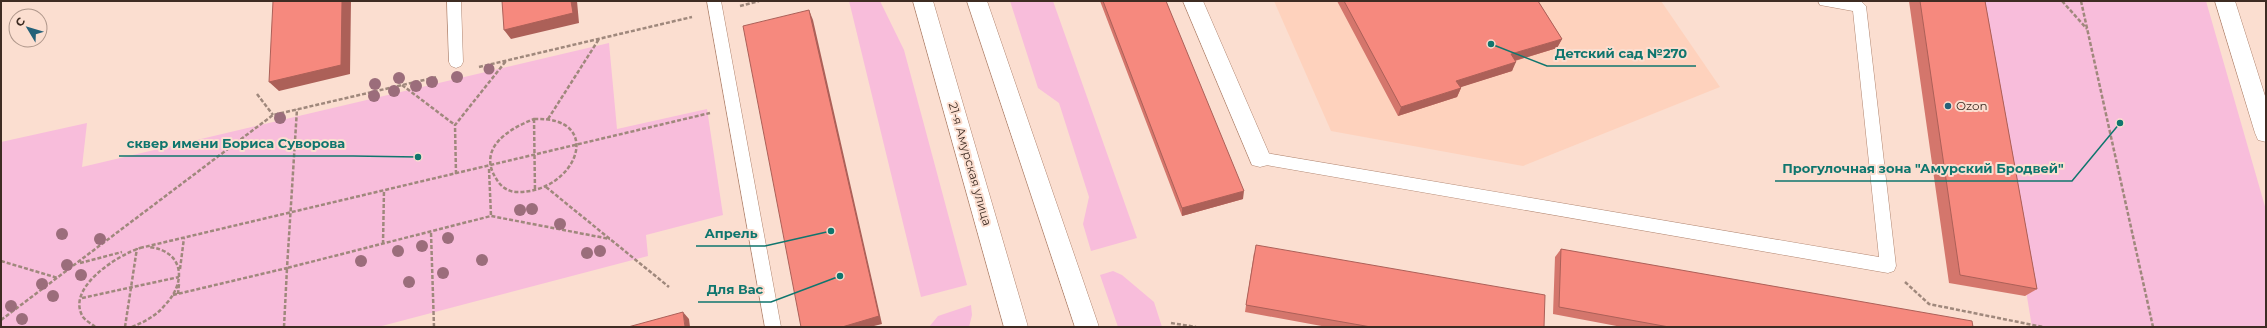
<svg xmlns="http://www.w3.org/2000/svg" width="2267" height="328" viewBox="0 0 2267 328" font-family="Montserrat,sans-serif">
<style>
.built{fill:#fed2bd}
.green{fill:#f8bddb}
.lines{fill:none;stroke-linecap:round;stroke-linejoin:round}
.service-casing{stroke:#b18671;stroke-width:1}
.minor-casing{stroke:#b18671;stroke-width:1}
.secondary-casing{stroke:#b18671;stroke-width:1}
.path{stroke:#9f887c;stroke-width:2.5;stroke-dasharray:4 2;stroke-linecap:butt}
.service{fill:#fff;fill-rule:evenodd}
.minor{fill:#fff;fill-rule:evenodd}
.secondary{fill:#fff;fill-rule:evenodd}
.tree{fill:#9b6d7b}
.wall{fill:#d4766c}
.shaded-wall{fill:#ac6058}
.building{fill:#f6897e;stroke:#ac6058}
.poi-dot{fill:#246179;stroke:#fbded0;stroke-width:1.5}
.labels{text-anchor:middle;stroke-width:4;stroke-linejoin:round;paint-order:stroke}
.poi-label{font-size:12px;fill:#3e2c23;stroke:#fbded0;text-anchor:start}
.street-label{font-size:12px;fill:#3e2c23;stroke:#fbded0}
.leader{fill:none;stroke:#0f766e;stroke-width:1.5}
.callout-dot{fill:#0f766e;stroke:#fbded0;stroke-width:1.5}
.callout-label{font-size:13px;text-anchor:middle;font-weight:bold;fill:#0f766e;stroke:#fbded0;stroke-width:4;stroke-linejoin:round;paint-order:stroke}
</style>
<rect width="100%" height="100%" fill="#fbded0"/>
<path class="built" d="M1274,1H1661L1720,87L1523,166L1331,131Z"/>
<path class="green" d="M849,1H880L904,50L967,285L921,297Z
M1010,1H1053L1137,238L1091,251L1083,224L1089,197L1059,103L1038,88Z
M1978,1H2206L2266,210V327H2032Z
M609,43L617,129L707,109L723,215L646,235L648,256L378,327H1V142L87,123L82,167Z
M1113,271L1122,275L1154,302L1162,327H1118L1100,275Z
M971,305L972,315L969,327H929L938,316Z"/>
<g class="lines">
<g class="service-casing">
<path id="service" d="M447,1H461L463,62L461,66L456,68L451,66L449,62Z
M707,1H721L781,327H765Z
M1818,1H1861L1866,6L1896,266L1894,271L1888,273L1260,164L1255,163L1253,158L1255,153L1260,152L1879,257L1853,11L1820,5Z"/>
</g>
<g class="minor-casing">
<path id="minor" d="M1183,1H1203L1271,158L1268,165L1260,167L1252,165Z"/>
</g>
<g class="secondary-casing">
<path id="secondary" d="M913,1H933L1028,327H1004Z
M967,1H987L1099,327H1075Z
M2215,1H2235L2266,99V142L2258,140L2255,133Z"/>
</g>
<path class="path" d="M2062,1L2087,29
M2081,1L2153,327
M740,6L759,1
M479,67L692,17
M402,85L455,125
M257,94L273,115
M534,119C606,116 577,193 517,192C509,192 501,187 497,180C476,149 508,129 534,119Z
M534,119L535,191
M548,119L599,39
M489,169L491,216
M456,174L455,125L506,61
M546,187L669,287
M431,233L434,327
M383,244L384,190
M140,248L710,113
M1,261L58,278
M80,263L122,252
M180,269L184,238
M1905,282L1929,304L2043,327
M178,294L179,284
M173,295L287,268L297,109
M82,298L179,277
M1,320L273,115L437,77
M1171,323L1196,327
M95,327C92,324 86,321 83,317C65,288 118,255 140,248
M125,327L137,248
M132,327C144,322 156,316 165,305C187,282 184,251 149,247
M284,327L287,268L491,216L610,239"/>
<use href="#service" class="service"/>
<use href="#minor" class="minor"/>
<use href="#secondary" class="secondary"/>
</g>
<g class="tree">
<circle cx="489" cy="69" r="5.5"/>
<circle cx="457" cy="77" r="6"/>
<circle cx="399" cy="78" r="6"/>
<circle cx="432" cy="82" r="6"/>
<circle cx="375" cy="84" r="6"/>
<circle cx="416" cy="86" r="6"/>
<circle cx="394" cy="91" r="6"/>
<circle cx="374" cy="96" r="6"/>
<circle cx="280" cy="118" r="6"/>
<circle cx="532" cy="209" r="6"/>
<circle cx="520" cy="210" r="6"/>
<circle cx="560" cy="224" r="6"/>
<circle cx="62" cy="234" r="6"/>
<circle cx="448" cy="238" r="6"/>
<circle cx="100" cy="239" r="6"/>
<circle cx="422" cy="246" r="6"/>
<circle cx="398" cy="251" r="6"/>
<circle cx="600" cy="251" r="6"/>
<circle cx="587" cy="253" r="6"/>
<circle cx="482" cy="260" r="6"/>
<circle cx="361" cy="261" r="6"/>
<circle cx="67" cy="265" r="6"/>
<circle cx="443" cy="273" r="6"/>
<circle cx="81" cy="275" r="6"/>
<circle cx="409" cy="282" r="6"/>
<circle cx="42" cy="284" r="6"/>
<circle cx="53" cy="296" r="6"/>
<circle cx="11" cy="306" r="6"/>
<circle cx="22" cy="319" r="6"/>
</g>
<path class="wall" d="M1100,1H1166L1243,199L1182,216Z
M1337,1H1538L1562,39L1557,48L1515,61L1512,71L1460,87L1461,88L1457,97L1398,116Z
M1909,1H1985L2037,289L2025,296L1949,283Z
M1561,249L1973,327H1622L1553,314L1555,257Z
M1254,253L1544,327H1327L1245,312Z"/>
<path class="shaded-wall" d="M342,1H351L350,74L279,91L269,82Z
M571,1H577L579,23L511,39L504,30Z
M809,10L813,20L882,324L870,327H842Z
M1562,39L1557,48L1507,63L1511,54Z
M1516,62L1512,71L1452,90L1456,81Z
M1461,88L1457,97L1398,116L1401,107Z
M1244,191L1243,199L1182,216V208Z
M683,312L689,319L690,327H685Z"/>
<path class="building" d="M273,1H342L341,65L269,82Z
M502,1H571L573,13L504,30Z
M1103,1H1166L1244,191L1182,208Z
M1344,1H1538L1562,39L1511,54L1516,62L1456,81L1461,88L1401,107Z
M1920,1H1985L2037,289L1960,275Z
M809,10L879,316L842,327H801L743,26Z
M1256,245L1545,295L1544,327H1371L1246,305Z
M1561,249L1972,321L1973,327H1669L1559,307Z
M683,312L685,327H628Z"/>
<circle class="poi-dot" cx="1948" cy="106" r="4"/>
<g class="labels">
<g class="poi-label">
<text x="1956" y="110">Ozon</text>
</g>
<g class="street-label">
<text transform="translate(970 164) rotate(74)" y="4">21-я Амурская улица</text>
</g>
</g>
<path class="leader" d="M1491 44L1547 66H1696M418 157L353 156H119M2120 123L2072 181H1775M831 231L765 246H696M840 276L771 302H698"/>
<g class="callout-dot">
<circle cx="1491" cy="44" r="4"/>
<circle cx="418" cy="157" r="4"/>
<circle cx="2120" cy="123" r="4"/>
<circle cx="831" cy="231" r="4"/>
<circle cx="840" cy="276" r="4"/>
</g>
<g class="callout-label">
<text x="1621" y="58">Детский сад №270</text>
<text x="236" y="148">сквер имени Бориса Суворова</text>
<text x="1923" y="173">Прогулочная зона "Амурский Бродвей"</text>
<text x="731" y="238">Апрель</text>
<text x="735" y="294">Для Вас</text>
</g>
<rect width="2267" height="328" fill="none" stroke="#3e2c23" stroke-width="4"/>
<g transform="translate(28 28) rotate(308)"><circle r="19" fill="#fbded0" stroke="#af978b"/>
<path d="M0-3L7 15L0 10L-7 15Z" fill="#246179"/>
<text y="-6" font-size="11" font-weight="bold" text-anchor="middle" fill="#3e2c23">С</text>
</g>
</svg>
